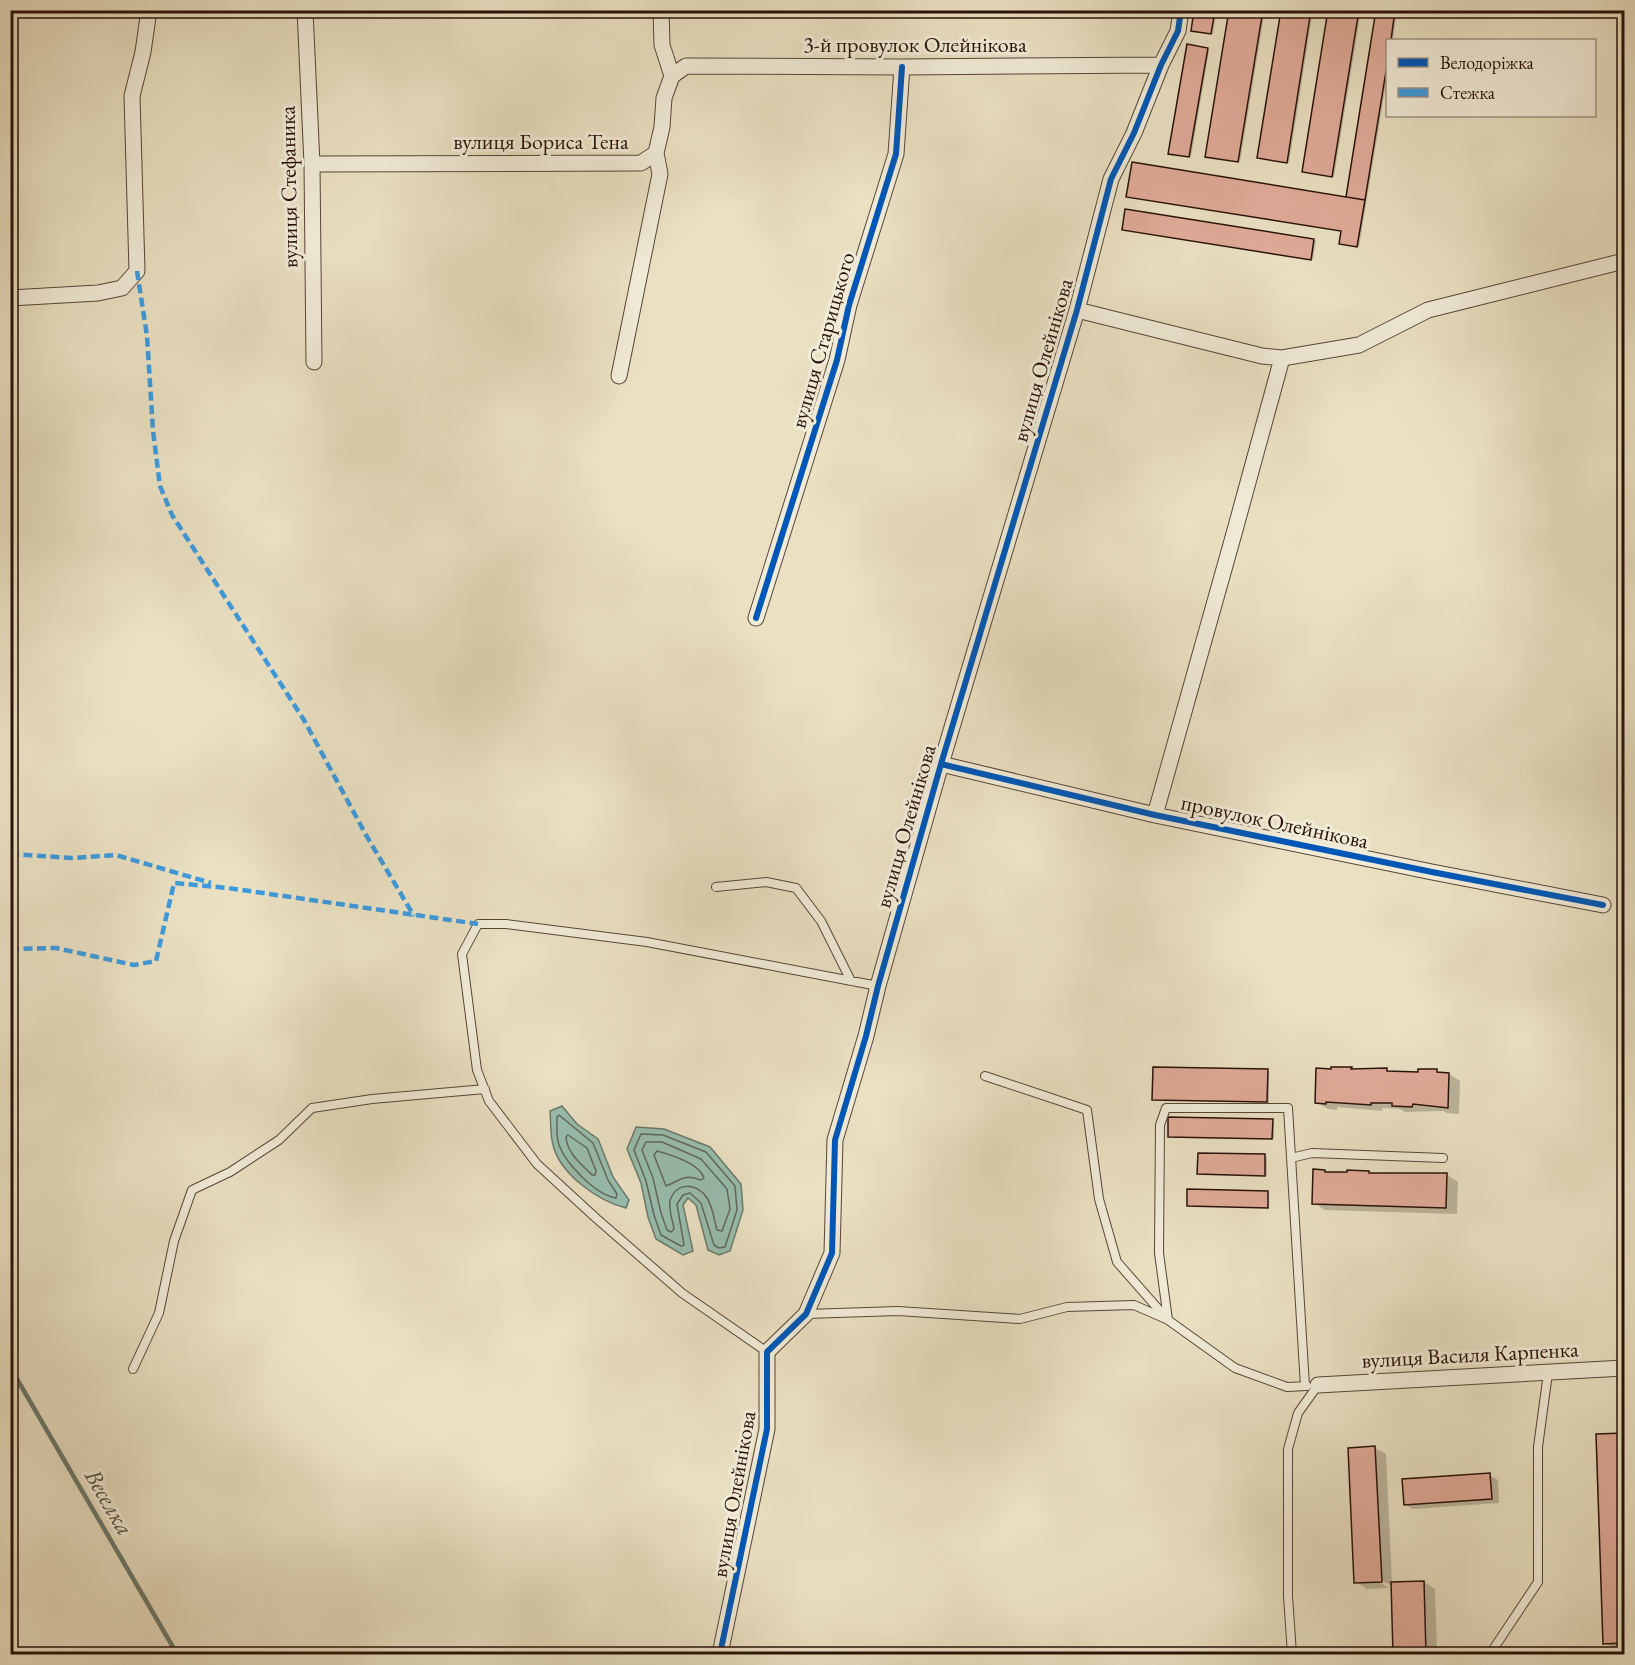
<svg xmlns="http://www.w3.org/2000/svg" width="1635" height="1665" viewBox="0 0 1635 1665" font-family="'EB Garamond',serif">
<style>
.water{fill:#98beaf;stroke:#6b796c;stroke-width:1.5}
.shadow{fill:#0003}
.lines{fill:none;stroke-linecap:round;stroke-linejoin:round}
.shore{stroke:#60685c;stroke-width:1.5}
.stream{stroke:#6b796c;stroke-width:4.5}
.building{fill:#e0ab99;stroke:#281108;stroke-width:1.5}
.service-casing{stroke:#584537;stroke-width:10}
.minor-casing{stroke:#584537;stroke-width:17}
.service{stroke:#f1ecd8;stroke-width:8}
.minor{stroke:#f1ecd8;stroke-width:15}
.quiet{stroke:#3d9add;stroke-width:4.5;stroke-dasharray:9 4.5;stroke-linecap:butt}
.cycleway-casing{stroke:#f1ecd8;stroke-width:10}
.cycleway{stroke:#0057b8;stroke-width:6}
.labels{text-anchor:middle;stroke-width:6;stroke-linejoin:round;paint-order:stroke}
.street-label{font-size:22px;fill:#281108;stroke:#f1ecd8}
.water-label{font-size:24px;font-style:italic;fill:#4f4e42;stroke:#f1ecd8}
</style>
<rect width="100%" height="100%" fill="#eae1c3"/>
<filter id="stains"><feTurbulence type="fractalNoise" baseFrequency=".00333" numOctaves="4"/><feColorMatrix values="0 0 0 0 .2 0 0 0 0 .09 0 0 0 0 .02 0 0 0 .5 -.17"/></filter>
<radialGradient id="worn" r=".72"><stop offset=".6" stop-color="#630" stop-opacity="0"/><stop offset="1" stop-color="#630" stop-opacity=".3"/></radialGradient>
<path class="water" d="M562,1106L577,1124L598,1139L613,1177L629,1200L626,1208C598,1201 560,1174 553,1145C550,1134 551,1122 550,1111Z
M636,1127L664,1129L710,1147L741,1184L743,1210L730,1251L719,1255L708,1250L696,1205L688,1198L683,1205L693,1251L683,1255L656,1239L648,1217L641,1183L627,1149Z"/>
<path class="shadow" d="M1195,10H1217L1213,34L1194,31Z
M1230,10H1265L1240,162L1208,157Z
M1282,10H1313L1289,163L1260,158Z
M1329,10H1361L1334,177L1306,172Z
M1378,10H1397L1393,40H1388V72L1359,247L1342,245V231L1130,197L1348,198Z
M1207,50L1209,51L1191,157L1171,154Z
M1124,230L1314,240L1316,241L1313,260Z
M1351,1069L1355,1071L1386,1070L1390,1072L1419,1073L1436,1071L1442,1074H1449L1460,1081L1459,1114L1447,1113L1443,1111L1405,1112L1400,1109L1382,1108V1111L1337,1107V1110L1328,1109L1317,1103L1318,1070Z
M1267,1071L1269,1072V1103L1153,1099Z
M1272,1121L1274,1122V1139L1169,1136Z
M1199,1154L1265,1156L1267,1157V1176L1201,1175L1199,1174Z
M1324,1171L1328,1173L1447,1175L1458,1182L1457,1214L1325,1210L1314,1203Z
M1267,1192L1269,1193V1208L1189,1206Z
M1598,1435H1624V1649H1616L1605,1643Z
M1375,1448L1386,1454L1392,1584L1424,1582L1435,1589L1437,1654H1395L1393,1587L1376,1577L1374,1579L1389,1588L1367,1589L1356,1582Z
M1489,1475L1498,1480L1499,1503L1413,1509L1405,1504Z"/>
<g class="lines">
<path class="shore" d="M559,1115L593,1143L608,1180L617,1194L616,1198C596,1195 566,1164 559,1145C556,1137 557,1126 557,1117Z
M641,1134L663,1135L706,1152L735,1186L737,1210L725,1247L719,1248L714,1245L701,1203L690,1193L683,1195L677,1204L684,1245L681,1246L661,1235L654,1215L646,1181L634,1150Z
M568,1135L587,1148L596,1171L595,1175H592C581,1164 567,1153 566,1137Z
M646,1142H662L701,1159L727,1189L730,1209L722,1231L717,1230C714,1220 713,1207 707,1198C698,1183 676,1181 670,1201C668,1209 673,1221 674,1229L671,1232L667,1230L661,1213L653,1178L642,1150Z
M657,1151C672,1155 699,1163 704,1178L701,1180C683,1173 680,1181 666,1186L654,1155Z"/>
<path class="stream" d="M10,1367L177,1654"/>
</g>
<path class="building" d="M1194,10H1215L1211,34L1191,31Z
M1229,10H1263L1238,162L1205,157Z
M1281,10H1311L1287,163L1257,158Z
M1328,10H1359L1332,177L1302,172Z
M1376,10H1395L1391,40H1388V59L1365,200L1346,197Z
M1187,44L1208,48L1189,157L1168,154Z
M1132,162L1365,200L1357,247L1339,244L1341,231L1126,197Z
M1125,209L1314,239L1311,260L1122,230Z
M1153,1067L1268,1069L1267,1102L1152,1100Z
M1331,1067H1352L1351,1069L1387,1068V1071L1418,1072V1069H1437V1072L1449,1073L1448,1108L1413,1104L1412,1107L1392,1106V1103H1371V1105L1326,1102V1104L1315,1103L1316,1068L1331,1069Z
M1168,1117L1273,1119L1272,1139L1168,1137Z
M1198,1153L1265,1154V1176L1197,1174Z
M1313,1169L1325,1170V1172H1347V1170L1369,1171V1173H1447L1446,1208L1312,1204Z
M1187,1189L1268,1191V1208L1187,1206Z
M1624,1433V1643L1603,1644L1596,1434Z
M1375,1446L1382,1582L1354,1583L1348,1448Z
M1490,1473L1492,1499L1404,1505L1402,1479Z
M1424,1581L1426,1654H1393L1391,1582Z"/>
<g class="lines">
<g class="service-casing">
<path id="service" d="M716,887L766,882L796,888L821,921L851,981
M985,1076L1087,1110L1099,1199L1117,1262L1168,1320L1235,1368L1287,1387L1307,1386
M1291,1158L1312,1153L1443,1158
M806,1314L898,1311L1020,1319L1067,1307L1134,1305L1166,1319
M1168,1320L1159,1253L1160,1125L1166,1108H1288L1305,1386
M767,1352L682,1293L597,1219L537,1164L489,1101L477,1070L462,954L478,924H506L647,942L878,986
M133,1369L159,1313L174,1241L192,1190L230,1172L279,1140L312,1108L372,1099L485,1089
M1292,1654L1288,1596V1449L1298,1413L1318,1385
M1490,1654L1538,1582V1447L1548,1373"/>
</g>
<g class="minor-casing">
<path id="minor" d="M305,10L312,164L314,362
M672,76L686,66L902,67L1161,65
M312,164L641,163L656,153L662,127L664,98L672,76L662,45L661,10
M10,298L98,293L122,288L137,271L132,96L143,52L149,10
M1077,310L1262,356L1282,358L1359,345L1428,310L1624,261
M619,376L660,174L656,153
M756,618L837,360L849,305L896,154L902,67
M941,764L1155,815L1432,872L1603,905
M1155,815L1235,530L1282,358
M1318,1385L1624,1368
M720,1654L767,1429V1352L806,1314L832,1253L835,1140L866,1036L878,986L941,764L1077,310L1111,179L1134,133L1161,65L1178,31L1181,10"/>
</g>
<use href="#service" class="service"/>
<use href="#minor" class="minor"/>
<path class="quiet" d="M137,271L147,336L153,431L160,486L172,515L304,720L366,835L414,916
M10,854L72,858L116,855L211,883
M10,949L56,948L134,965L156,961L174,883L228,888L478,924"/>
<g class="cycleway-casing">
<path id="cycleway" d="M756,618L837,360L849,305L896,154L902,67
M941,764L1155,815L1432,872L1603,905
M720,1654L767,1429V1352L806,1314L832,1253L835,1140L866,1036L878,986L941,764L1077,310L1111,179L1134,133L1161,65L1178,31L1181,10"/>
</g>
<use href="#cycleway" class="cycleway"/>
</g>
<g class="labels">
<g class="street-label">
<text x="915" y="52">3-й провулок Олейнікова</text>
<text x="541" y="149">вулиця Бориса Тена</text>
<text transform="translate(288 187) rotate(-91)" y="8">вулиця Стефаника</text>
<text transform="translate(822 340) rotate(-74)" y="8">вулиця Старицького</text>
<text transform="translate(1042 360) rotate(-74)" y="8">вулиця Олейнікова</text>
<text transform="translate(1275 821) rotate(12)" y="8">провулок Олейнікова</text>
<text transform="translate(905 826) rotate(-74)" y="8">вулиця Олейнікова</text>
<text transform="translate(1470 1354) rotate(-3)" y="8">вулиця Василя Карпенка</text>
<text transform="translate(733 1494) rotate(-80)" y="8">вулиця Олейнікова</text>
</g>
<g class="water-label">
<text transform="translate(109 1502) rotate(60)" y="8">Веселка</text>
</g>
</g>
<rect width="1635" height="1665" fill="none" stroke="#eae1c3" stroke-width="36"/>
<rect x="12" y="12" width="1611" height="1641" fill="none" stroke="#281108" stroke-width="3"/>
<rect x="18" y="18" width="1599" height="1629" fill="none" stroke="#281108" stroke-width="1.5"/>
<rect x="1386" y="39" width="210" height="78" fill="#f1ecd8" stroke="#a19485" stroke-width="1.5"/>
<rect x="1398" y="58" width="30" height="9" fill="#0057b8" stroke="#a19485" stroke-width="1.5"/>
<text x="1440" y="69" font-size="18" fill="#281108">Велодоріжка</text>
<rect x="1398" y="88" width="30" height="9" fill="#3d9add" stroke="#a19485" stroke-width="1.5"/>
<text x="1440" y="99" font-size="18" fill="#281108">Стежка</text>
<rect width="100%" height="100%" filter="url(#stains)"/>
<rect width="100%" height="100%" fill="url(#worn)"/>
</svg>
